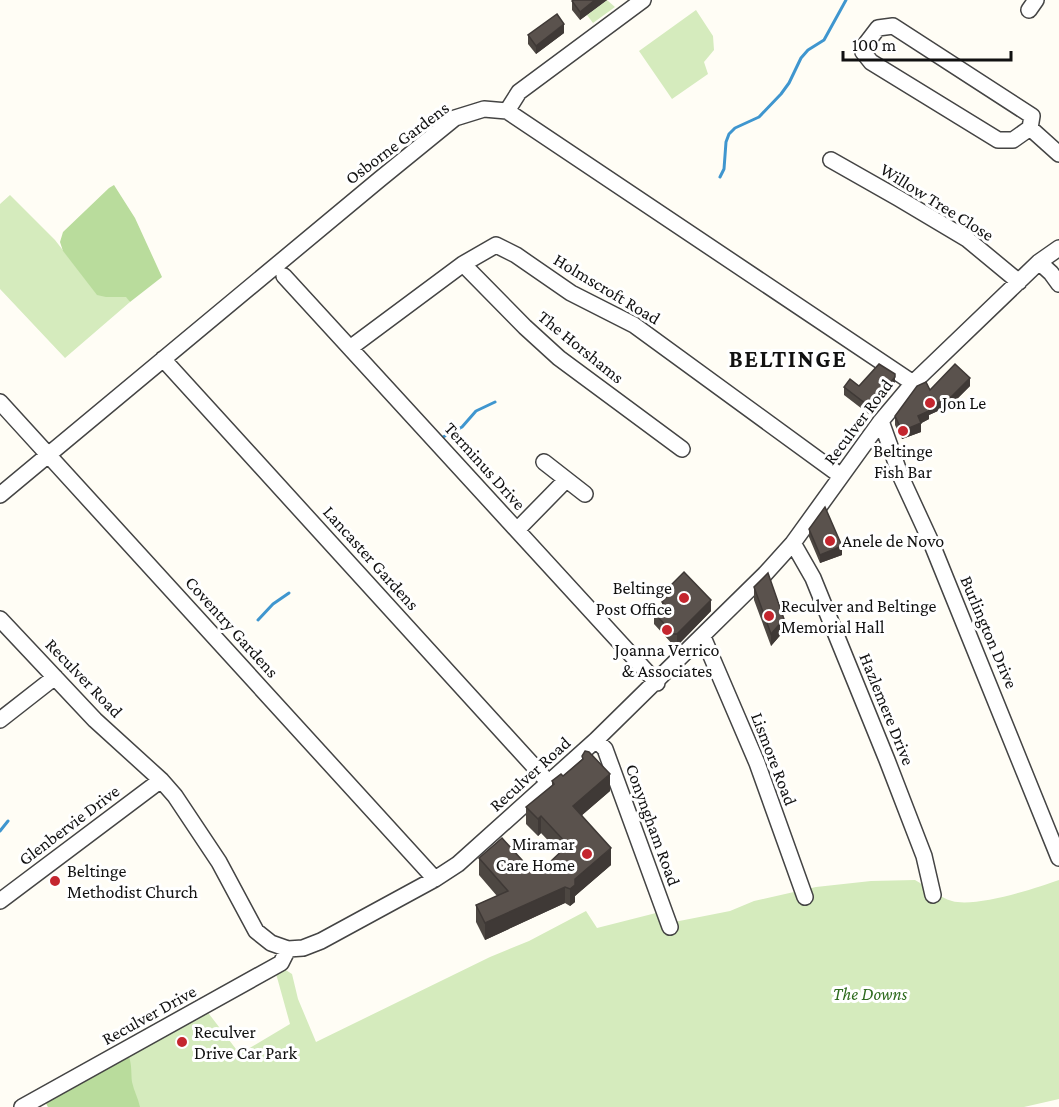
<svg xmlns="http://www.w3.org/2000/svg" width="1059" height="1107" viewBox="0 0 1059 1107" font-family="'Crimson Pro',serif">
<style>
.green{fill:#d5ebbd}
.forest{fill:#b9dc9c}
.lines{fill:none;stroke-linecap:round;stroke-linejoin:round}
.stream{stroke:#3f96cf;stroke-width:3}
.minor-casing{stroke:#444;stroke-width:18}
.minor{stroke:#fff;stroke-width:15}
.wall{fill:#4d4742}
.shaded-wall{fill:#3f3936}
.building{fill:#5a524d;stroke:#3f3936;stroke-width:1.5}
.poi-dot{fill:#c4262e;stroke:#fff;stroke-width:2}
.labels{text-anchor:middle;stroke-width:6;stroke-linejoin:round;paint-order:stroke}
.street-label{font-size:18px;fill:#111;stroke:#fff}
.poi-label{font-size:18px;fill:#111;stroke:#fff;text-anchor:start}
.park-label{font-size:18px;font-style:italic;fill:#2f6b1f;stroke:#fff}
.district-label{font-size:24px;font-weight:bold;letter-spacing:1.5px;fill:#111;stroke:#fff}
</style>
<rect width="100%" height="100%" fill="#fffdf5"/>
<path class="green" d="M607,0L615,7L593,23L587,15Z
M696,10L713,36L714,50L704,62L708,74L672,99L639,51Z
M10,195L55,240L97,294L127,297L130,302L65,358L0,289V204Z
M915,880C926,886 940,898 952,901C975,908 1037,888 1059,880V1099L1024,1107H48L46,1103L129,1057L146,1045L206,1010L239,1053L243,1052L290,1024L275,970L281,967L292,974L298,999L316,1042L490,957L529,941L586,911L597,928L660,912L664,924L730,911L754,901L816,887L871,881Z"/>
<path class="forest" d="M114,185L135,218L162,277L130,302L126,297H106L97,295L63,251L60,242L63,232L109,188Z
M129,1057C132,1065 131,1074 132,1082C134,1091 138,1098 140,1107H48L46,1103Z"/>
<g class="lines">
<path class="stream" d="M720,177L724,169L726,142L729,134L735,128L759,117L781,94L789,83L801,58L808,50L824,40L846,0
M443,437L462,427L476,411L495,402
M258,620L273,604L289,593
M0,831L8,821"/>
<g class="minor-casing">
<path id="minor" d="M1029,10L1036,0
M893,26L1032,116L1030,128L1013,140H998L871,62L863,52L865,45L878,28Z
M507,111L519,92L643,0
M1030,128L1059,154
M831,160L898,198L967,239L1019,282
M1039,262L1051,273L1059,284
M463,264L525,327L559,358L682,449
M284,276L657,683
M350,348L463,264L496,245L516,255L571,293L634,325L841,476
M163,359L550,784
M0,402L435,879
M881,421L901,477L931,542L1059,858
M544,462L585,494
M0,495L380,179L455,118L484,109L507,111L913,383
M517,530L566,480
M793,543L813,578L887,760L924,856L933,895
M0,619L95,720L161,780L175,796L219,862L256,931L271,943L288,949L303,948L321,941L435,879L458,864L596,740L765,574L793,543L881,421L913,383L1039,262L1059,248
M703,637L757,763L805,897
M0,720L55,677
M596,740L605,749L670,927
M0,901L161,780
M22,1107L281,963L288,949"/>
</g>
<use href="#minor" class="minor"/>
</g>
<path class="wall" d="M574,0H607L580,20L572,10V1Z
M564,33L536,54L528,44V35Z
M895,385L870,415L844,395V387Z
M970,386L951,405L929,415V419L921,423V432L902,439L895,425V416L930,390Z
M809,529L842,555L820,563L809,537Z
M671,585L711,611L677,646H674L654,624V613L662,605V602L671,593Z
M754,587L784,631L771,646L754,600Z
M582,756L610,791L582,815L611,865L575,896V902L570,906L565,903L485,940L476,922V905L497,896L479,875V858L532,871L550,862L560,853L541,833L538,836L526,824V807L552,786V781L563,776L582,759Z"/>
<path class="shaded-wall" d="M595,0H607L580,20V12Z
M564,24V33L536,54V46Z
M895,377V385L870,415V407Z
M970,378V386L951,405L929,415V419L920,424L921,423V432L902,439V431L928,407Z
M842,546V555L820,563V555Z
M711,600V611L677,646V634Z
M784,619V631L771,646V634Z
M610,774V791L573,823V806Z
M541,816V833L538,836V819Z
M611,848V865L575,896V902L570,906V889L575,879Z
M565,887V903L485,940V923Z"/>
<path class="building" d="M574,0H595L580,12L572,1Z
M557,14L564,24L536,46L528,35Z
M879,364L895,374V377L870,407L844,387L850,379L859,386Z
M955,364L970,378L951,397L928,407L929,411L918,416L921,423L902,431L895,416L917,386L926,382L930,390Z
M825,507L842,546L820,555L809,529Z
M684,572L711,600L677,634H674L654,613L664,604L662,602L674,589L671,585Z
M768,573L784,619L771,634L754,587Z
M585,751L589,752L610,774L573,806L611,848L575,879V885L570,889L565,887L485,923L476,905L508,891L479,858L502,838L532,871L550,862L568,845L541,816L538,819L526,807L554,784L552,781L561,774L563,776L583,759L582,756Z"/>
<g class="poi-dot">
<circle cx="930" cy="403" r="6"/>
<circle cx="903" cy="431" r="6"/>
<circle cx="830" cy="541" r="6"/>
<circle cx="684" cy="598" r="6"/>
<circle cx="769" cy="616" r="6"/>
<circle cx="667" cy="630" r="6"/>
<circle cx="587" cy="854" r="6"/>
<circle cx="55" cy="881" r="6"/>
<circle cx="182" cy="1042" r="6"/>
</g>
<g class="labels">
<g class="street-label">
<text transform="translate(397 143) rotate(-37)" y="6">Osborne Gardens</text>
<text transform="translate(937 202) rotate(32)" y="6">Willow Tree Close</text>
<text transform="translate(607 289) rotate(31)" y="6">Holmscroft Road</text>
<text transform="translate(581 347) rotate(39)" y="6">The Horshams</text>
<text transform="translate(858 422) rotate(-53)" y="6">Reculver Road</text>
<text transform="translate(485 466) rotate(48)" y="6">Terminus Drive</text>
<text transform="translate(371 558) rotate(48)" y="6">Lancaster Gardens</text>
<text transform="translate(232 627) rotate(48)" y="6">Coventry Gardens</text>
<text transform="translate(989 632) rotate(67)" y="6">Burlington Drive</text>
<text transform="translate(84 678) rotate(46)" y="6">Reculver Road</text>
<text transform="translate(887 709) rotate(68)" y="6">Hazlemere Drive</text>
<text transform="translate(774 759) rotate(69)" y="6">Lismore Road</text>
<text transform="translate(530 774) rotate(-42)" y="6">Reculver Road</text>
<text transform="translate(69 825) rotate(-37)" y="6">Glenbervie Drive</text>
<text transform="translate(653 825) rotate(70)" y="6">Conyngham Road</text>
<text transform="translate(149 1015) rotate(-29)" y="6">Reculver Drive</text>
</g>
<g class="poi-label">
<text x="942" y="409">Jon Le</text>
<text x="903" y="457" text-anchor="middle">Beltinge<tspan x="903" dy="21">Fish Bar</tspan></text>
<text x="842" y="547">Anele de Novo</text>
<text x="672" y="594" text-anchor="end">Beltinge<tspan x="672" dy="21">Post Office</tspan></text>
<text x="781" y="612">Reculver and Beltinge<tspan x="781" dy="21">Memorial Hall</tspan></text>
<text x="667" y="656" text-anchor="middle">Joanna Verrico<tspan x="667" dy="21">&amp; Associates</tspan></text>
<text x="575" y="850" text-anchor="end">Miramar<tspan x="575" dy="21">Care Home</tspan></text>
<text x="67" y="877">Beltinge<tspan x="67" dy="21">Methodist Church</tspan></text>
<text x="194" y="1038">Reculver<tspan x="194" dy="21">Drive Car Park</tspan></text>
</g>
<g class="park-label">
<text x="870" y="1000">The Downs</text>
</g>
<g class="district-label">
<text x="788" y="367">BELTINGE</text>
</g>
</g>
<path d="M843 51v9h168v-9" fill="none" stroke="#111111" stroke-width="3"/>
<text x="852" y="51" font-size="18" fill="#111111" stroke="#ffffff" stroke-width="4.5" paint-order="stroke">100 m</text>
</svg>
